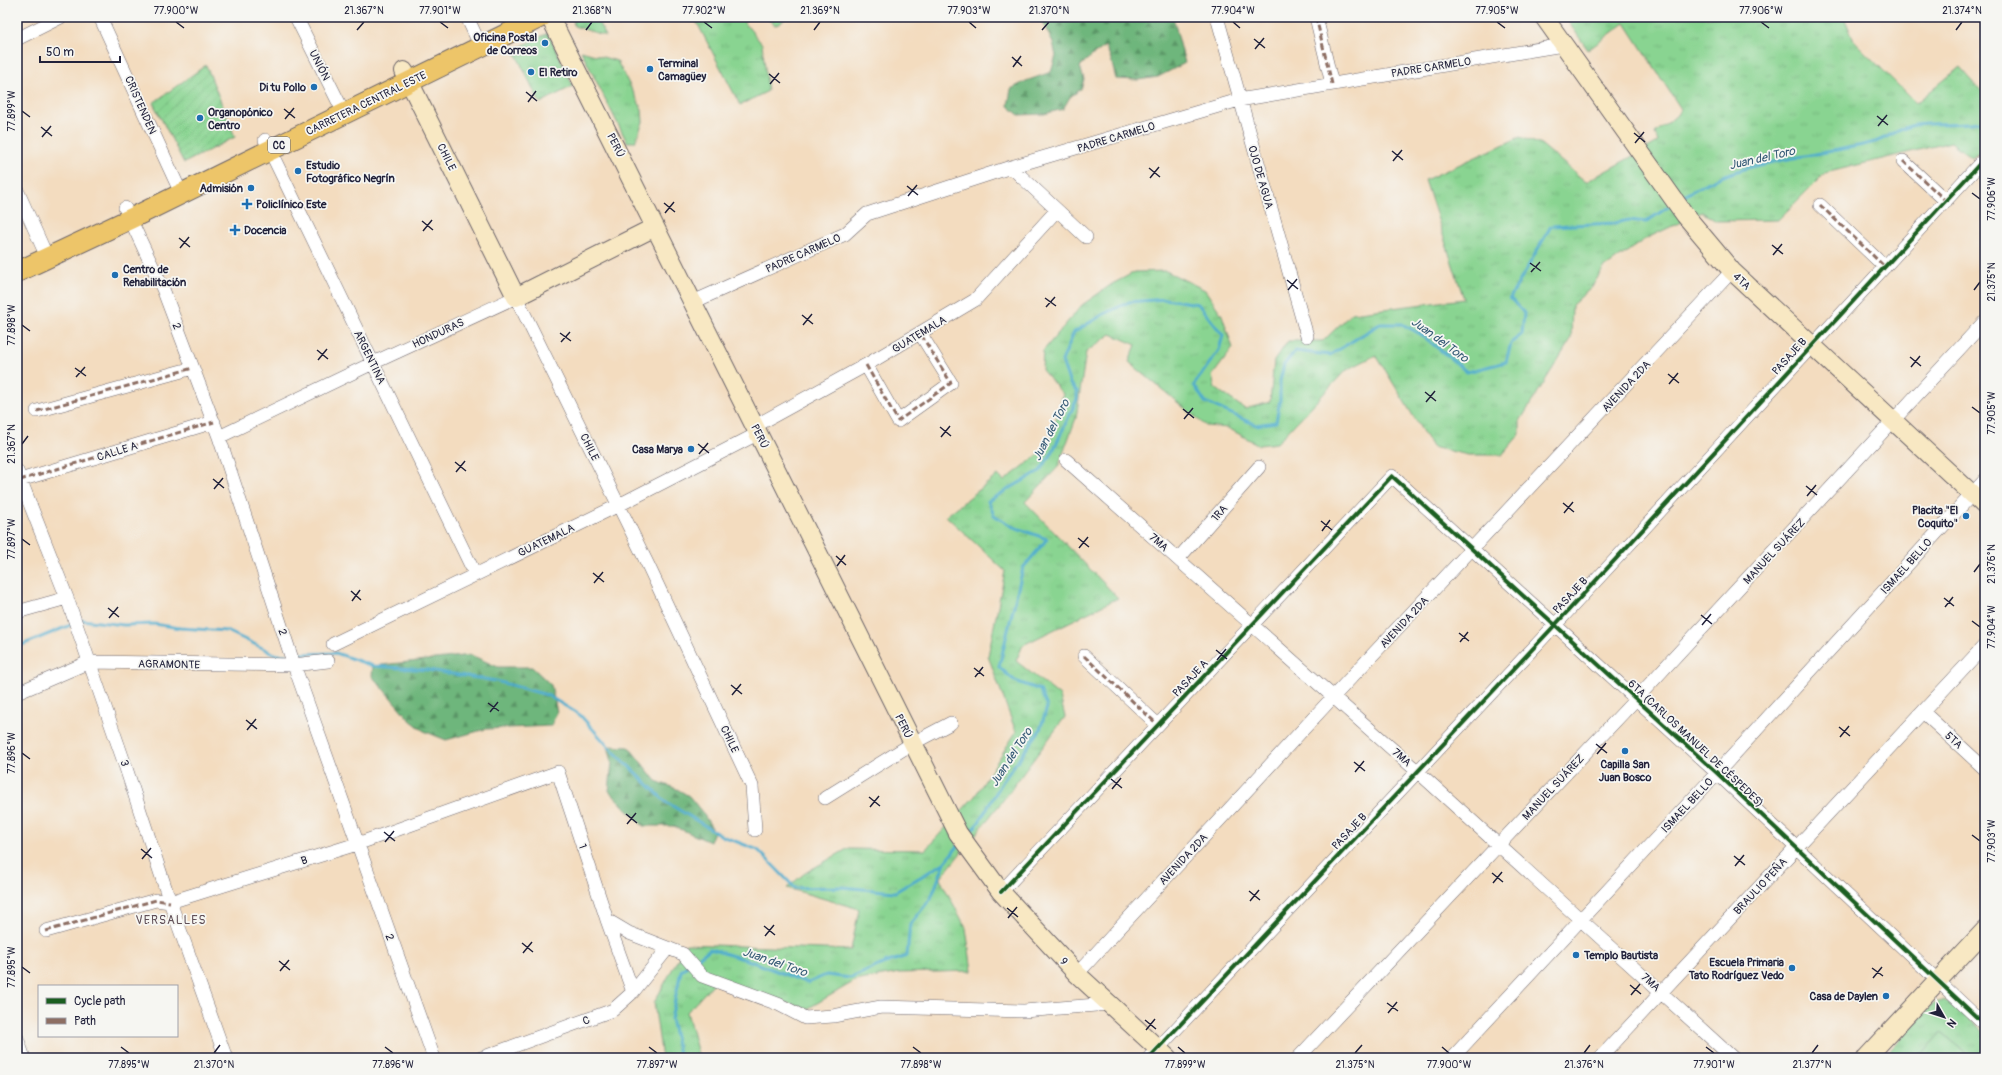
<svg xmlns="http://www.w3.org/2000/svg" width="2002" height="1075" viewBox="0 0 2002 1075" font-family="Pangolin,sans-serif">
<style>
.grass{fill:url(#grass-tufts);stroke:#567b66}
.forest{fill:url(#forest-firs);stroke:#486c5b}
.park{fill:#89d491;stroke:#567b66}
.garden{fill:url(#garden-furrows);stroke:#567b66}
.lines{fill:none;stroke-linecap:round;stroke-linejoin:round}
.stream{stroke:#4eaccd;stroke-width:3}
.street-casing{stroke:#6b6369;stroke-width:14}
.secondary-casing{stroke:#6b6369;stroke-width:20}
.primary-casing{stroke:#6b6369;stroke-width:22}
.street{stroke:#fff;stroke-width:13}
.secondary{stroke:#f8e8c3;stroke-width:18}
.primary{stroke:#edc569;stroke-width:20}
.quiet{stroke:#8d6e63;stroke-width:3;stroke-dasharray:6 3;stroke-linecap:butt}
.cycleway-casing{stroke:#f6f6f2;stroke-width:6}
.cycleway{stroke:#1b5e20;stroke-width:4}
.ticks{fill:none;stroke:#22223b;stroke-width:1.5}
.poi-dot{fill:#1f6fb2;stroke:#f6f6f2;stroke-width:1.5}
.labels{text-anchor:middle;stroke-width:3.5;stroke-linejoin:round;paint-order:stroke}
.shield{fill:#f6f6f2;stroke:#626272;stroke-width:1}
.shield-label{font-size:10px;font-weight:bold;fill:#22223b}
.poi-label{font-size:11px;font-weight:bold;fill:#22223b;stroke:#f6f6f2;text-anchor:start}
.street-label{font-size:11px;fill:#22223b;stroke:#f6f6f2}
.water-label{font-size:12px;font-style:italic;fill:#345975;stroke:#f6f6f2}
.neighbourhood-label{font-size:12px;letter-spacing:1px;fill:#5f4e56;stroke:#f6f6f2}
.neatline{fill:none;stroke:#22223b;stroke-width:1.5}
.ticks-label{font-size:10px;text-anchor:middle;fill:#22223b}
</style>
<defs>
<pattern id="grass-tufts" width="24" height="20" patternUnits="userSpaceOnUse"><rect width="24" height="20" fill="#89d491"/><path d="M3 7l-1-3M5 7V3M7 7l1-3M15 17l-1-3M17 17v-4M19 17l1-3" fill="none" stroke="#76b67e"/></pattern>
<pattern id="forest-firs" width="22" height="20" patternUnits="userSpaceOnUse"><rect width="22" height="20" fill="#6eb67b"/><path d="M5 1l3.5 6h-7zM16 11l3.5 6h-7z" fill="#5a9466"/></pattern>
<pattern id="garden-furrows" width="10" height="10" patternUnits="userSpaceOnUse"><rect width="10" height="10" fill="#89d491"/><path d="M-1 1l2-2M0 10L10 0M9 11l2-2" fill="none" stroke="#76b67e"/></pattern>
</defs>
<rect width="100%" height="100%" fill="#f6f6f2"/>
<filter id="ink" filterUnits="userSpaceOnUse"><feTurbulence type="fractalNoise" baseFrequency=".025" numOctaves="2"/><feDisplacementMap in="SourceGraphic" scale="8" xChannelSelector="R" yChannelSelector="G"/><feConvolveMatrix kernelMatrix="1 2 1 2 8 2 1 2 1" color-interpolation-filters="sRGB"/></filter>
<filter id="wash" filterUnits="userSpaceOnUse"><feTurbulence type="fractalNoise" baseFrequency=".012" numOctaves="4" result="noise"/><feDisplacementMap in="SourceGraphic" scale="16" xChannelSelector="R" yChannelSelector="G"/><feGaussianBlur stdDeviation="0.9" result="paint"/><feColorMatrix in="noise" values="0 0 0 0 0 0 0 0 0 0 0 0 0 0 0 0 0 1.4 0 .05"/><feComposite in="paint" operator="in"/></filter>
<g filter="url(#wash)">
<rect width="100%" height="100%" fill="#f3dcbf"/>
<path class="grass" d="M573,17H595L606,36L574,26Z
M694,17H740L762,44L768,91L740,105Z
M765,17H786L780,24L775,25Z
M1565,17H1844L1854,41L1916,103L1960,67L1985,95V148L1972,158L1951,142L1825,173L1778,220L1716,221L1702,212L1645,239L1603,269L1591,288L1572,305L1571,339L1520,421V434L1502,455H1468L1432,447L1376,355L1345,371L1277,443L1259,445L1228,428L1206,426L1129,362L1136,345L1111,334L1086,352L1076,418L1058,467L1025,502L1118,598L1023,645L1016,661L1060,696L1065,717L1004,799L940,879L966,928L972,971L899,973L855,981L807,1009L715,982L687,1012L699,1058H662L654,1003L686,944L851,950L859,909L787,888L805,873L847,849L925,850L975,796L1016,732L988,656L1005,571L946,516L998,475L1004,481L1042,452L1051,438L1063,394L1042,370L1043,351L1082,305L1112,284L1135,272L1166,271L1205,290L1222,315L1233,348L1212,376L1215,388L1245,409L1270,402L1274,361L1288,341H1323L1352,313L1464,299L1425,180L1520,137L1542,145L1586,182L1658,142L1655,133L1676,116L1681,109L1625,23L1588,50Z
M548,33L573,86L540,103L514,50Z
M581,51L617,61L642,109L643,122L635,142H627Z
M1944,999L1958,1007L1985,1033V1058H1970L1942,1032L1917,1058H1883L1932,1005Z"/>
<path class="forest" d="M1040,17H1173L1185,63L1158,77L1138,80L1116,79L1110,56L1105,46C1096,54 1087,58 1080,67L1084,79L1081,89L1070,97L1063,109L1044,114L1019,115L1008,106L1011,89L1026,81L1051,72L1056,56L1053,43Z
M471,655L498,667H532L551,685L557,712L551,726L486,729L446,740L424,731L410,720L372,676L373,666Z
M608,746L629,747L656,781L677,789L689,796L702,812L714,831L710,842L673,826H643L609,791L612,762Z"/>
<path class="park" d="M1942,1032L1970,1058H1917Z"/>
<path class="garden" d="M206,65L235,137L184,163L153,103Z"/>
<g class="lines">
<path class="stream" d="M1680,199C1735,159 1807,159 1871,143C1886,140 1900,127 1915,125C1938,122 1962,126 1985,121
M78,622L82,620L124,625L154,624L180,628L227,631L277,655H287
M17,647L73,624
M295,654L336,653L373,666L428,670L496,681L547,695L580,715L608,746L666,802L722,836L758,850L795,888L841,887L895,892L944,863
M967,836L979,822L1003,781L1040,730L1047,707L1040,690L1015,681L999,667L1023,568L1047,539L1011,526L994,515L988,501L1040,471L1052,453L1077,399V391L1070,384L1062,361L1074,332L1104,314L1129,302L1166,299L1198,304L1223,335L1219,350L1194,385L1205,402L1256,425L1276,422L1280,400V381L1284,365L1295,351L1330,355L1380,324H1402L1422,335L1467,372L1506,362L1511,343L1522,334L1524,313L1510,298L1551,226L1615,223L1629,220L1646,222L1671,205
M694,961L710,949L750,961L808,983L826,975L851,978L885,963L907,956L910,924L931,898L945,862L959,845
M680,1058L671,1019L681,971L688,965"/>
</g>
</g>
<g filter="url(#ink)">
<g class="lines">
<g class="street-casing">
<path id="street" d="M100,17L181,193
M296,17L344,113
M467,17L481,47
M1217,17L1307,336
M1316,17L1332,84
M17,39L61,17
M265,140L475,574
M1903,161L1946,201
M1011,167L1086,237
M17,190L47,257
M1820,205L1885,267
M125,208L163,289L219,437L294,665L434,1058
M693,302L845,234L867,214L1011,167L1239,100L1563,45
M866,365L898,421L951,383L920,333
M37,411L193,368
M755,426L866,365L975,300L1057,210
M219,437L373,363L516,297L648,565L752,786L755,830
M1066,460L1417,771L1733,1058
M17,471L67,598L123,759L170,902L226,1058
M20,480L214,422
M1178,559L1259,467
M17,612L67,598
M333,644L619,505L759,433
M1084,656L1158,725
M17,693L89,662L294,665L328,661
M1923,712L1985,769
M825,798L913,743L951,723
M1001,892L1392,476L1717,773L1985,1025
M607,920L633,992
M46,931L156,900L170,902L357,844L558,772L607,920L629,933L683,954L702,976L778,1004L805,1018L833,1016L881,1007L1024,1011L1108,1004
M1077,974L1333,697L1732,271
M17,1038L24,1058
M481,1058L613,1010L633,992L668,948
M1149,1058L1555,625L1985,158
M1298,1058L1636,699L1985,321
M1452,1058L1717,773L1985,480
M1600,1058L1985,645"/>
</g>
<g class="secondary-casing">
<path id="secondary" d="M550,17L958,833L1001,892L1077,974L1168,1058
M1544,17L1685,215L1732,271L1985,506
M404,71L516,297L655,227
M1866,1058L1985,930"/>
</g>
<g class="primary-casing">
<path id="primary" d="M17,272L130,219L541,17"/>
</g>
<use href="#street" class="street"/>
<use href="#secondary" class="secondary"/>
<use href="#primary" class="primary"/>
<path class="quiet" d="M1316,17L1332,84
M1903,161L1946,201
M1820,205L1885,267
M866,365L898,421L951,383L920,333
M37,411L193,368
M20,480L214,422
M1084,656L1158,725
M46,931L156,900L170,902"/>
<g class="cycleway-casing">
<path id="cycleway" d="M1001,892L1392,476L1717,773L1985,1025
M1149,1058L1555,625L1985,158"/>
</g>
<use href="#cycleway" class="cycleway"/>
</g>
</g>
<path class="ticks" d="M176,22L184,28M440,22L448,28M704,22L712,28M969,22L976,28M1233,22L1240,28M1497,22L1505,28M1761,22L1769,28M357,30L364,22M586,30L592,22M814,30L820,22M1042,30L1049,22M1956,30L1962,22M1254,39L1265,48M1255,49L1264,38M1012,57L1022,66M1013,67L1021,56M769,74L780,83M770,84L779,73M526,92L537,101M528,102L536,91M284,109L295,118M22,111L30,117M1877,116L1888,125M285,119L294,108M1878,126L1887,115M41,127L52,136M1634,133L1645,142M42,137L51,126M1635,143L1644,132M1392,151L1403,160M1393,161L1402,150M1149,168L1160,177M1150,178L1159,167M907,186L918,195M1972,193L1980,199M908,196L917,185M664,203L675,212M665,213L674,202M422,221L433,230M423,231L432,220M179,238L190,247M1772,245L1783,254M180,248L189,237M1773,255L1782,244M1530,263L1541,271M1531,272L1540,262M1287,280L1298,289M1288,290L1297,279M1974,290L1980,282M1045,298L1056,306M1046,307L1055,297M802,315L813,324M22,325L30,331M803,325L812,314M560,333L571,341M561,342L570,332M317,350L328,359M1910,357L1921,366M318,360L327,349M1911,367L1920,356M75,368L86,376M1668,374L1679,383M76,377L85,367M1669,384L1678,373M1425,392L1436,401M1426,402L1435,391M1972,407L1980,413M1183,409L1194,418M1184,419L1193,408M940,427L951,436M941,437L950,426M22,444L28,436M698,444L709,453M699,454L708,443M455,462L466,471M456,472L465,461M213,479L224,488M1806,486L1817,495M214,489L223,478M1807,496L1816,485M1563,503L1574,512M1564,513L1573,502M1321,521L1332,530M1322,531L1330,520M1078,538L1089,547M22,539L30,545M1079,548L1088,537M836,556L846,565M837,566L845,555M1974,572L1980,564M593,573L604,582M594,583L603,572M351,591L361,600M1944,598L1954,606M352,601L360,590M1945,607L1953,597M108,608L119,617M1701,615L1712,624M109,618L118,607M1972,621L1980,627M1702,625L1711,614M1459,633L1469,641M1460,642L1468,632M1216,650L1227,659M1217,660L1226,649M974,668L984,676M975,677L983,667M731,685L742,694M732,695L741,684M488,703L499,711M490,712L498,702M246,720L257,729M1839,727L1850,736M247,730L256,719M1840,737L1849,726M1596,744L1607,753M22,753L30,759M1597,754L1606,743M1354,762L1365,771M1355,772L1364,761M1111,779L1122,788M1112,789L1121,778M869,797L880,806M870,807L879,796M626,814L637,823M627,824L636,813M384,832L395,841M1972,835L1980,841M385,842L394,831M141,849L152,858M1734,856L1745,865M142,859L151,848M1735,866L1744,855M1492,873L1503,882M1493,883L1502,872M1249,891L1260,900M1250,901L1259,890M1007,908L1018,917M1008,918L1017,907M764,926L775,935M765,936L774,925M522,943L533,952M523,953L532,942M279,961L290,970M22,967L30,973M1872,968L1883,976M280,971L289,960M1873,978L1882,967M1630,985L1641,994M1631,995L1640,984M1387,1003L1398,1011M1388,1013L1397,1002M1145,1020L1156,1029M1146,1030L1155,1019M121,1047L129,1053M385,1047L393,1053M649,1047L657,1053M913,1047L921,1053M1178,1047L1185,1053M1442,1047L1449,1053M1706,1047L1714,1053M214,1053L220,1045M1355,1053L1362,1045M1584,1053L1590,1045M1812,1053L1818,1045"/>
<g class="poi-dot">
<circle cx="545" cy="43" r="4"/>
<circle cx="650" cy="69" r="4"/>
<circle cx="531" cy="72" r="4"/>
<circle cx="314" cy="87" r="4"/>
<circle cx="200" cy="118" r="4"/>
<circle cx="298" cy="171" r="4"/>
<circle cx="251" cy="188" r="4"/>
<path d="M245 198h4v4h4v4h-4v4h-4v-4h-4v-4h4z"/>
<path d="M233 224h4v4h4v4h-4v4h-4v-4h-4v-4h4z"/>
<circle cx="115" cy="275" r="4"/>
<circle cx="691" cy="449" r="4"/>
<circle cx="1966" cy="516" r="4"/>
<circle cx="1625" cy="751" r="4"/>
<circle cx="1576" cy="955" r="4"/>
<circle cx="1792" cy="968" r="4"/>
<circle cx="1886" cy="996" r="4"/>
</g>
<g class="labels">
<rect class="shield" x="268" y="137" width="22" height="16" rx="3"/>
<g class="shield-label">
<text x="279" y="149">CC</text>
</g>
<g class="poi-label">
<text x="537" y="41" text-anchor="end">Oficina Postal<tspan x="537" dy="13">de Correos</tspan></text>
<text x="658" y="67">Terminal<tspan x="658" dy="13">Camagüey</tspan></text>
<text x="539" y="76">El Retiro</text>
<text x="306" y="91" text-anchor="end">Di tu Pollo</text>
<text x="208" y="116">Organopónico<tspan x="208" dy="13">Centro</tspan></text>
<text x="306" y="169">Estudio<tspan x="306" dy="13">Fotográfico Negrín</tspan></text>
<text x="243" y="192" text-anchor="end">Admisión</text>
<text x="256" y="208">Policlínico Este</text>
<text x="244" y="234">Docencia</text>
<text x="123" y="273">Centro de<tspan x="123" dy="13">Rehabilitación</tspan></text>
<text x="683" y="453" text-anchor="end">Casa Marya</text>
<text x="1958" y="514" text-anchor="end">Placita "El<tspan x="1958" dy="13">Coquito"</tspan></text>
<text x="1625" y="768" text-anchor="middle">Capilla San<tspan x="1625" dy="13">Juan Bosco</tspan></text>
<text x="1584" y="959">Templo Bautista</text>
<text x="1784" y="966" text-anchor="end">Escuela Primaria<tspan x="1784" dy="13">Tato Rodríguez Vedo</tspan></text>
<text x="1878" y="1000" text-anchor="end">Casa de Daylen</text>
</g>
<g class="street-label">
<text transform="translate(320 65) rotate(63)" y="4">UNIÓN</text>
<text transform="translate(1431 67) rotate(-9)" y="4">PADRE CARMELO</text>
<text transform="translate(366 103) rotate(-26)" y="4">CARRETERA CENTRAL ESTE</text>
<text transform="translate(141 105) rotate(66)" y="4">CRISTENDEN</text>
<text transform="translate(1116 137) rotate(-17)" y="4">PADRE CARMELO</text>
<text transform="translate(616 145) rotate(63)" y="4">PERÚ</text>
<text transform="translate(447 157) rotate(64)" y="4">CHILE</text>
<text transform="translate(1261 177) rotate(74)" y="4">OJO DE AGUA</text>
<text transform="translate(803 253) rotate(-24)" y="4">PADRE CARMELO</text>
<text transform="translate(1742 281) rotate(43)" y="4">4TA</text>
<text transform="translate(177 326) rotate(69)" y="4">2</text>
<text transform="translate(438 333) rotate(-25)" y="4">HONDURAS</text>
<text transform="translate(919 334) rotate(-31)" y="4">GUATEMALA</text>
<text transform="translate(1789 356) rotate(-48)" y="4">PASAJE B</text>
<text transform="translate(370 357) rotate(64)" y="4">ARGENTINA</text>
<text transform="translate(1626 386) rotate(-47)" y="4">AVENIDA 2DA</text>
<text transform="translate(760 436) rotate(63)" y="4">PERÚ</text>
<text transform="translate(590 447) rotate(64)" y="4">CHILE</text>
<text transform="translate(117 451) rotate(-17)" y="4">CALLE A</text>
<text transform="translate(1219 513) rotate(-49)" y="4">1RA</text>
<text transform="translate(546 540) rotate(-26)" y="4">GUATEMALA</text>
<text transform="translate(1159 542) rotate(41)" y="4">7MA</text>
<text transform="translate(1774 551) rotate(-47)" y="4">MANUEL SUÁREZ</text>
<text transform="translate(1906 566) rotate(-48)" y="4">ISMAEL BELLO</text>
<text transform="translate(1570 595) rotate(-47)" y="4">PASAJE B</text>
<text transform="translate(1404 622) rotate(-47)" y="4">AVENIDA 2DA</text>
<text transform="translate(283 632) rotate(72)" y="4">2</text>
<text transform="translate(169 664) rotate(1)" y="4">AGRAMONTE</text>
<text transform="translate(1190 678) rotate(-47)" y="4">PASAJE A</text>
<text transform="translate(904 726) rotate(64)" y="4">PERÚ</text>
<text transform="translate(730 739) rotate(65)" y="4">CHILE</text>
<text transform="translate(1954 740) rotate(43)" y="4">5TA</text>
<text transform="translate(1696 743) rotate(43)" y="4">6TA (CARLOS MANUEL DE CÉSPEDES)</text>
<text transform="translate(1402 757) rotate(41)" y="4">7MA</text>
<text transform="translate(125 763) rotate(72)" y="4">3</text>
<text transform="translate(1553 787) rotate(-47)" y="4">MANUEL SUÁREZ</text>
<text transform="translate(1687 805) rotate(-47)" y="4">ISMAEL BELLO</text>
<text transform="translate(1349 831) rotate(-47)" y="4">PASAJE B</text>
<text transform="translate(583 846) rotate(72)" y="4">1</text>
<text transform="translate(1183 859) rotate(-47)" y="4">AVENIDA 2DA</text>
<text transform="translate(304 860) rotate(-17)" y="4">B</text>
<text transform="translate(1760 886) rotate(-47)" y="4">BRAULIO PEÑA</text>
<text transform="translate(390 937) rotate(70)" y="4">2</text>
<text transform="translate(1064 961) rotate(47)" y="4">9</text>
<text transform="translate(1651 982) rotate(42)" y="4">7MA</text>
<text transform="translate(586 1020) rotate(-20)" y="4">C</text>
</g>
<g class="water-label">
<text transform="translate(1762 158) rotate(-13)" y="4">Juan del Toro</text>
<text transform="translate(1440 340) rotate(36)" y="4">Juan del Toro</text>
<text transform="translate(1051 430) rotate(-63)" y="4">Juan del Toro</text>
<text transform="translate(1011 757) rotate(-57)" y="4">Juan del Toro</text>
<text transform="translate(775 962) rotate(19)" y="4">Juan del Toro</text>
</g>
<g class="neighbourhood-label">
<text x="171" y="924">VERSALLES</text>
</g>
</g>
<rect width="2002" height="1075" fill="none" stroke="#f6f6f2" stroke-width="44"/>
<rect x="38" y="985" width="140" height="52" fill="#f6f6f2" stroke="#a1a1a9"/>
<rect x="46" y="998" width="20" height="6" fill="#1b5e20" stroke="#a1a1a9"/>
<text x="74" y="1005" font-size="12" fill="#22223b">Cycle path</text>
<rect x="46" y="1018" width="20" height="6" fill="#8d6e63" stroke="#a1a1a9"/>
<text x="74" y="1025" font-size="12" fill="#22223b">Path</text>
<g transform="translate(1944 1017) rotate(129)" stroke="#f6f6f2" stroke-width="3" paint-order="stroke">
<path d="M0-3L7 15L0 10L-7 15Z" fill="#22223b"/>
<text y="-6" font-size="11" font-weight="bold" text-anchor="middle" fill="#22223b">N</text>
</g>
<path d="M40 56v6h80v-6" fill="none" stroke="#22223b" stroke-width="2"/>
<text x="46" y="56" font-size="12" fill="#22223b" stroke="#f6f6f2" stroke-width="3" paint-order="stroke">50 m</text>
<rect x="22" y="22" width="1958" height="1031" class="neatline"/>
<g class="ticks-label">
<text x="176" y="14">77.900°W</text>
<text x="364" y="14">21.367°N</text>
<text x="440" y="14">77.901°W</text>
<text x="592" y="14">21.368°N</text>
<text x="704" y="14">77.902°W</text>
<text x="820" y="14">21.369°N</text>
<text x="969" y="14">77.903°W</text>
<text x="1049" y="14">21.370°N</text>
<text x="1233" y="14">77.904°W</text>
<text x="1497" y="14">77.905°W</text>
<text x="1761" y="14">77.906°W</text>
<text x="1962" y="14">21.374°N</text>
<text transform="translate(11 111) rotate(-90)" y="4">77.899°W</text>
<text transform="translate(1991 199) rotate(-90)" y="4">77.906°W</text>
<text transform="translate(1991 282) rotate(-90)" y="4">21.375°N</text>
<text transform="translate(11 325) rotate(-90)" y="4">77.898°W</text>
<text transform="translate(1991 413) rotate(-90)" y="4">77.905°W</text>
<text transform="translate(11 444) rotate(-90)" y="4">21.367°N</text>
<text transform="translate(11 539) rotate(-90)" y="4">77.897°W</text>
<text transform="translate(1991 564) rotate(-90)" y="4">21.376°N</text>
<text transform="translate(1991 627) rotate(-90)" y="4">77.904°W</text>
<text transform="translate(11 753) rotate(-90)" y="4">77.896°W</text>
<text transform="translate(1991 841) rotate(-90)" y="4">77.903°W</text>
<text transform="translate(11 967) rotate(-90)" y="4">77.895°W</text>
<text x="129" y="1068">77.895°W</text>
<text x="214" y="1068">21.370°N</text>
<text x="393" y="1068">77.896°W</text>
<text x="657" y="1068">77.897°W</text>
<text x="921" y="1068">77.898°W</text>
<text x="1185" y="1068">77.899°W</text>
<text x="1355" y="1068">21.375°N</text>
<text x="1449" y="1068">77.900°W</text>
<text x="1584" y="1068">21.376°N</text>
<text x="1714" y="1068">77.901°W</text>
<text x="1812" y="1068">21.377°N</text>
</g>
</svg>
